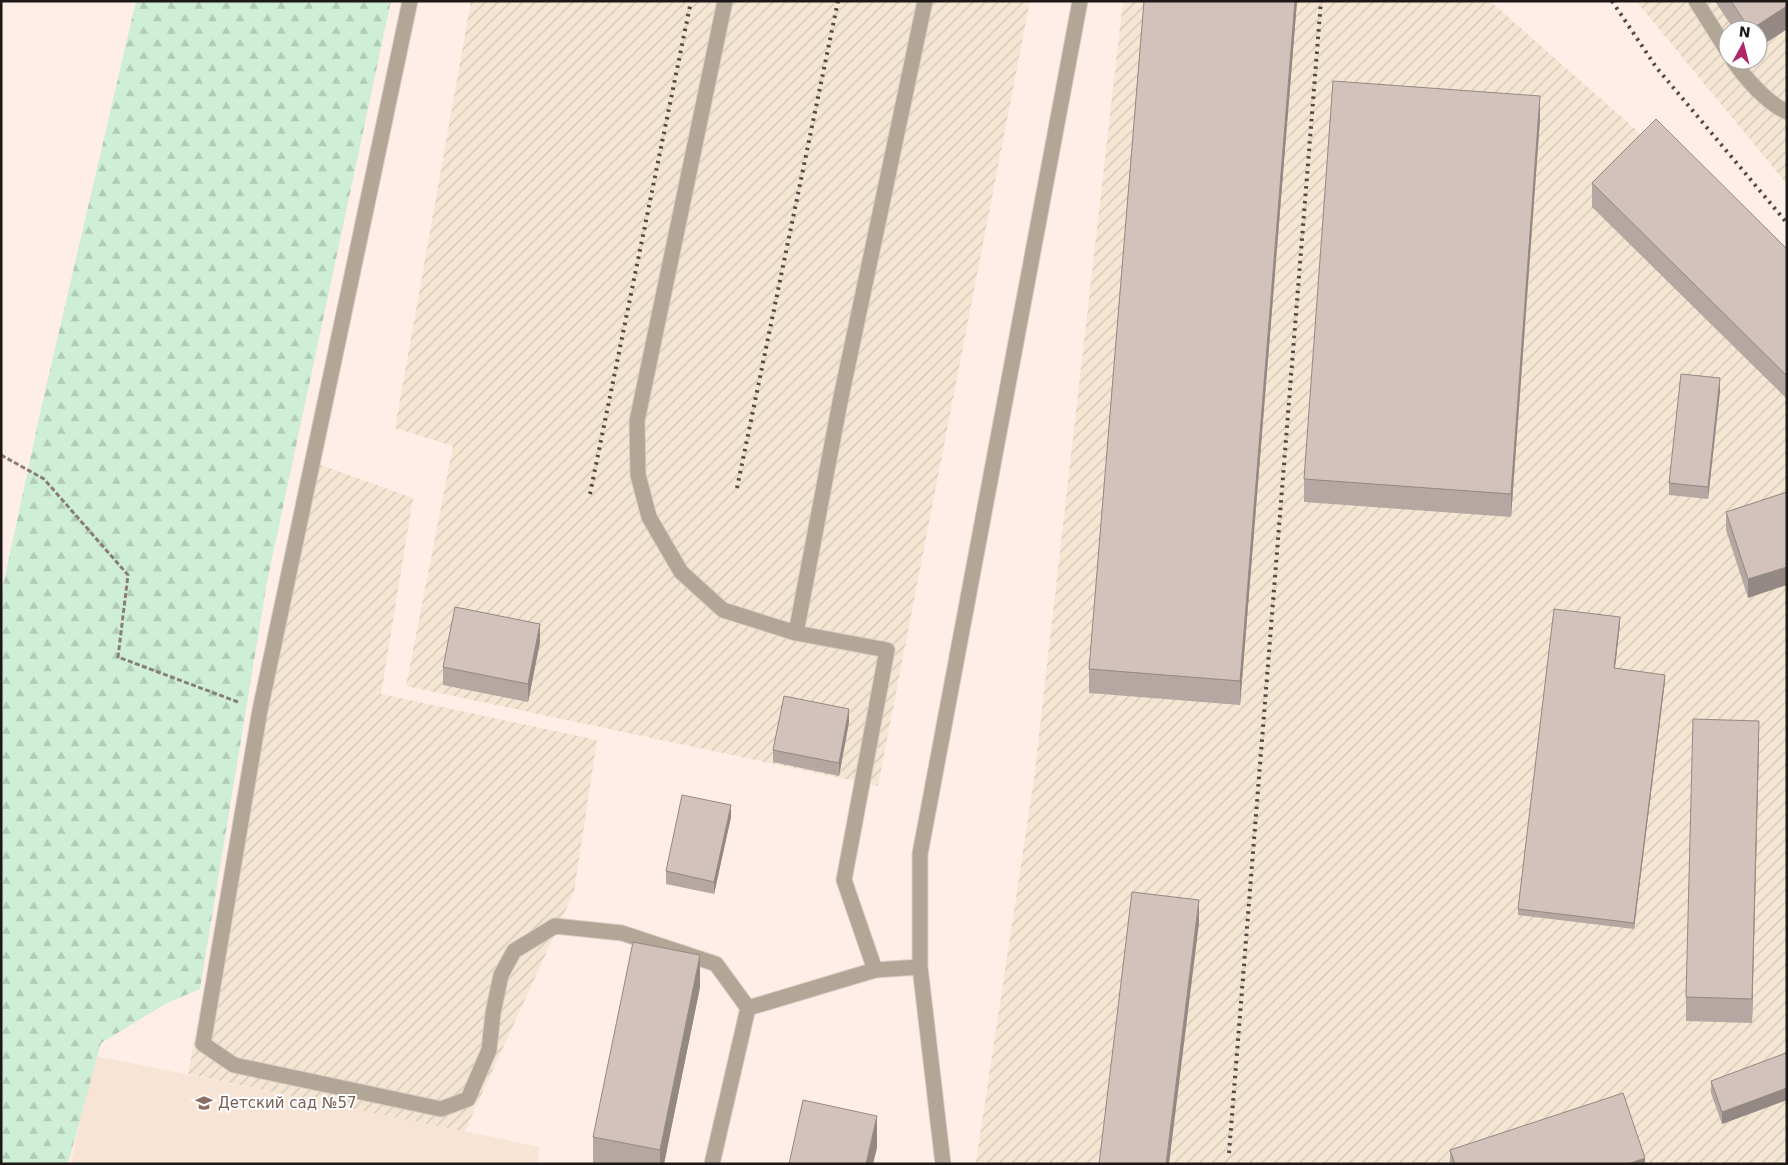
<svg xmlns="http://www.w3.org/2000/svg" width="1788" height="1165" viewBox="0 0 1788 1165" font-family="'DejaVu Sans',sans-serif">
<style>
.industrial{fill:url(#industrial-furrows);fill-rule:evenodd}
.education{fill:#f8e4d5}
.forest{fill:url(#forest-firs)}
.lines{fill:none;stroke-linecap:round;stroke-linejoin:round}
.minor-casing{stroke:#dbccc5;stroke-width:17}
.path{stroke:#887d79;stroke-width:3;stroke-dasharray:5 2.5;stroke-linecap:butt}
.minor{stroke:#b2a696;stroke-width:15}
.rail{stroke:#534a47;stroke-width:4;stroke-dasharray:2.5 5;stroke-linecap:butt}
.wall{fill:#b5a7a1}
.shaded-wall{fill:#938883}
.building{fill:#d2c2bb;stroke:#938883}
.labels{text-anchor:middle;stroke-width:4;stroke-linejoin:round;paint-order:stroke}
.education-label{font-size:15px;fill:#785e54;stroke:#fff;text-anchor:start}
</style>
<defs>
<pattern id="industrial-furrows" width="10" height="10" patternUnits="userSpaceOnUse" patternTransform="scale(1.25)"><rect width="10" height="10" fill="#f4e6d3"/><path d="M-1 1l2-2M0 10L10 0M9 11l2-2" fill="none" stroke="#d1c5b4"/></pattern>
<pattern id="forest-firs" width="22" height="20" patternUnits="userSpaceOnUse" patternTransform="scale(1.25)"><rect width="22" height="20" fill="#ceeed5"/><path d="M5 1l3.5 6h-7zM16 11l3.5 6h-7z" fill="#b0cbb6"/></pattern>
</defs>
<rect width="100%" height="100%" fill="#ffeee7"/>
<path class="industrial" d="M471,1H1030L878,786L406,686L453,446L395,428Z
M1123,1H1490L1787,263V1164H977L976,1162L1034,779Z
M1636,1H1787V184ZM1728,30H1758V60H1728Z
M304,459L413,498L381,694L597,740L574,892L464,1133L188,1074Z"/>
<path class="education" d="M92,1055L540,1147L537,1164H71Z"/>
<path class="forest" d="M136,1H391L267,582L200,989L167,1003L101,1043L68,1164H1V595L41,409Z"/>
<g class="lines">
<g class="minor-casing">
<path id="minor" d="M410,1L260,710L203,1044L234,1065L441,1109L468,1099L489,1050L493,1013L501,975L514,951L555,926L622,933L716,964L748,1008L712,1164
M725,1L637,421L638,475L649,517L681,572L723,610L796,633L887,650L844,880L875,970
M1696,1L1728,52
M1733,60C1745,78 1767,103 1787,112
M796,633L840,402L925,1
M748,1008L875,970L920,967
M943,1164L920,967V854L1080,1"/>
</g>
<path class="path" d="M1,455L44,479L128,575L118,657L238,702"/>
<use href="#minor" class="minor"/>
<path class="rail" d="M1612,1L1656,67L1787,223
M737,488L838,1
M590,494L691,1
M1229,1153L1321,1"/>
</g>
<path class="wall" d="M1144,1H1297L1240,705L1089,693V669Z
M1715,1H1787V29L1758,48V30H1734Z
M1540,119L1511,517L1304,502V479Z
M1592,183L1787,249V399L1592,207Z
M1720,391L1708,499L1669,495V483Z
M1787,492L1748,598L1726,530V512Z
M1786,598H1787V624L1786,622Z
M1620,624L1615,668L1665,681L1634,929L1518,915V909Z
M540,642L528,702L443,685V667Z
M849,722L839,776L773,762V750Z
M1759,744L1752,1023L1686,1021V997Z
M731,817L714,894L666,884V871Z
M700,987L664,1164H593V1137Z
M1787,1056V1100L1722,1124L1711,1093V1081Z
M1450,1150L1645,1164H1450Z"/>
<path class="shaded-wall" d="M1295,1H1297L1240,705V681Z
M1787,6V29L1758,48V30H1750Z
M1540,96V119L1511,517V494Z
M1720,378V391L1708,499V487Z
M1787,567V585L1748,598V579Z
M1620,617V624L1614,675V668Z
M540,624V642L528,702V684Z
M1665,675V681L1634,929V923Z
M849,709V722L839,776V763Z
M1759,721V744L1752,1023V999Z
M731,805V817L714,894V882Z
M1199,900V923L1169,1164H1166Z
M700,955V987L664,1164H660V1150Z
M1787,1088V1100L1722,1124V1112Z
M877,1116V1148L873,1164H866Z
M1645,1158V1164H1628Z"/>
<path class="building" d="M1144,1H1295L1240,681L1089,669Z
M1731,1H1787V6L1750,30Z
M1333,81L1540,96L1511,494L1304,479Z
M1656,119L1787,249V376L1592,183Z
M1681,374L1720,378L1708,487L1669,483Z
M1787,492V567L1748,579L1726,512Z
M455,607L540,624L528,684L443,667Z
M1554,609L1620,617L1614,668L1665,675L1634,923L1518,909Z
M784,696L849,709L839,763L773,750Z
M1693,719L1759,721L1752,999L1686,997Z
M682,795L731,805L714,882L666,871Z
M1132,892L1199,900L1166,1164H1099Z
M633,942L700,955L660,1150L593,1137Z
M1786,1053L1787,1056V1088L1722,1112L1711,1081Z
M1623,1093L1645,1158L1628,1164H1455L1450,1150Z
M803,1100L877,1116L866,1164H789Z"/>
<defs>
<g id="school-bare" transform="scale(1.35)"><path d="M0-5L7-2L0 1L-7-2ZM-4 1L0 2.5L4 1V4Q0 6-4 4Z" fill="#8d6e63" stroke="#fff" stroke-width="2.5" paint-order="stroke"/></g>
</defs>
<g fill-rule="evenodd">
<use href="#school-bare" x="204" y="1103"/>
</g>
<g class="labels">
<g class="education-label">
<text x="218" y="1108">Детский сад №57</text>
</g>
</g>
<rect width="1788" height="1165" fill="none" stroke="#1d1715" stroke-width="5"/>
<g transform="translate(1743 45) rotate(7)"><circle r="24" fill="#ffffff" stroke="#a5a2a1"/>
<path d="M0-4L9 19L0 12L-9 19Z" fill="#af276a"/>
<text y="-8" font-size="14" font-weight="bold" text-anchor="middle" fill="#1d1715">N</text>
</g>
</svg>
